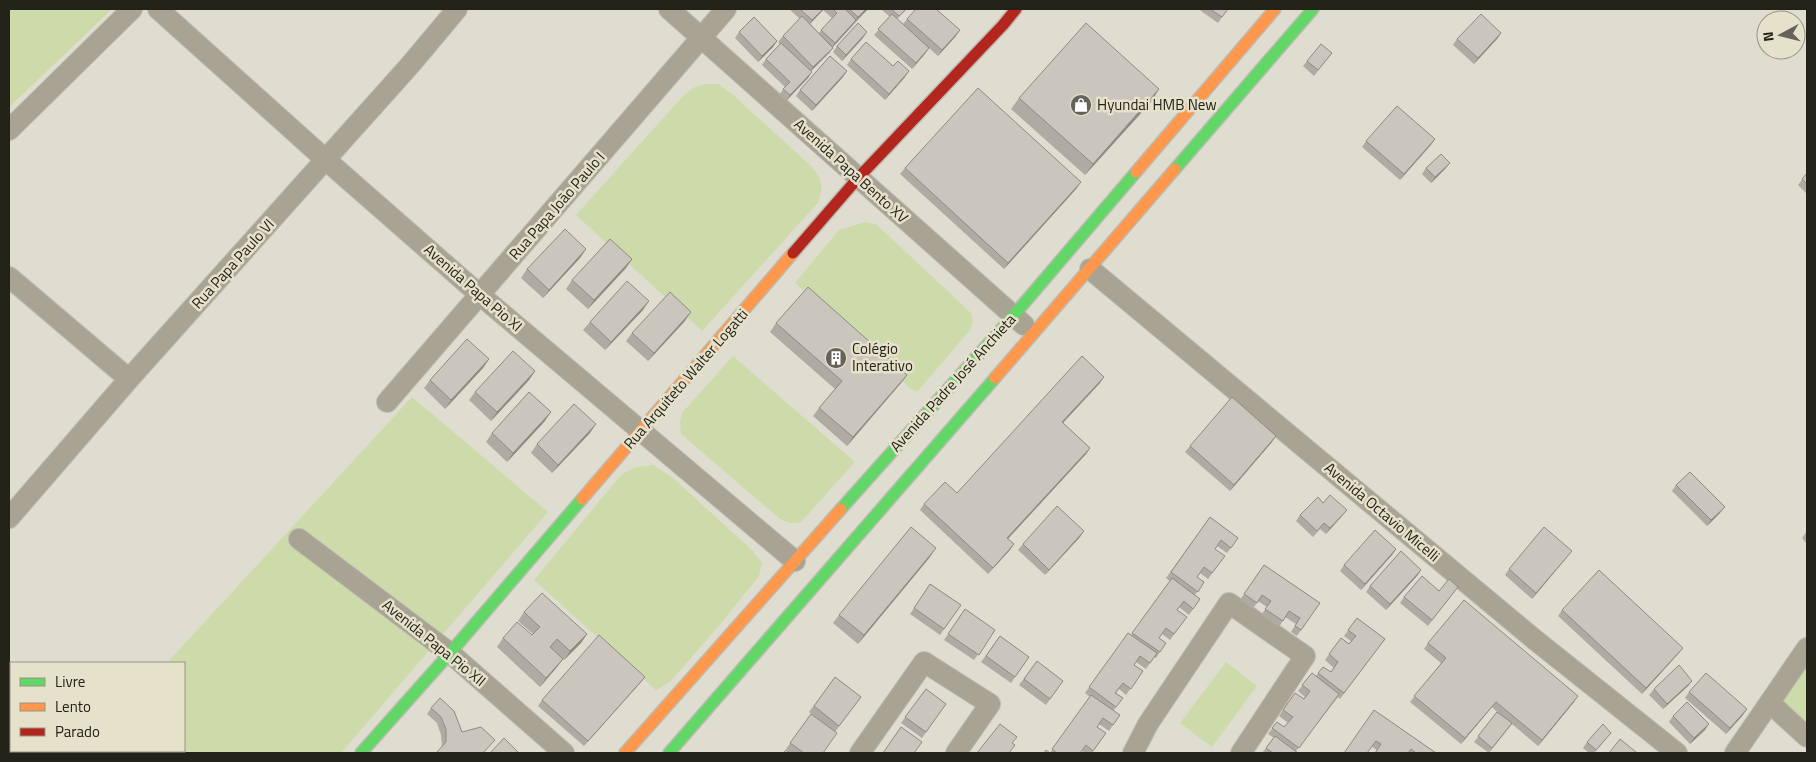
<svg xmlns="http://www.w3.org/2000/svg" width="1816" height="762" viewBox="0 0 1816 762" font-family="'Titillium Web',sans-serif">
<style>
.green{fill:#ccdba9}
.lines{fill:none;stroke-linecap:round;stroke-linejoin:round}
.street-casing{stroke:#bcbbb1;stroke-width:22}
.fast-casing{stroke:#bcbbb1;stroke-width:14}
.slow-casing{stroke:#bcbbb1;stroke-width:14}
.jam-casing{stroke:#bcbbb1;stroke-width:14}
.street{stroke:#a8a393;stroke-width:20}
.fast{stroke:#63d668;stroke-width:11}
.slow{stroke:#ff974d;stroke-width:11}
.jam{stroke:#b3261e;stroke-width:11}
.wall{fill:#afaaa3;fill-rule:evenodd}
.shaded-wall{fill:#8e8b84}
.building{fill:#cbc6bd;stroke:#8e8b84}
.labels{text-anchor:middle;stroke-width:5;stroke-linejoin:round;paint-order:stroke}
.poi-label{font-size:15px;fill:#232219;stroke:#e5e1ca;text-anchor:start}
.street-label{font-size:15px;fill:#232219;stroke:#e5e1ca}
</style>
<rect width="100%" height="100%" fill="#dfddd0"/>
<path class="green" d="M11,9H112L9,107V12Z
M706,84H718L731,93L812,167C823,182 824,187 817,204L702,331L576,215L684,95L695,87Z
M865,222L876,224L971,313L973,321L970,330L917,392L911,389L795,283L839,230Z
M733,356L855,462L801,522L790,523L780,519L681,434L680,422L682,413Z
M412,397L548,512L341,753H84L86,751H184V663H167Z
M653,465L673,478L752,550L762,563L759,576L722,622L670,682L656,690L534,580L622,474L636,467Z
M1226,662L1257,686L1212,747L1180,723Z
M1807,664V722L1782,700Z"/>
<g class="lines">
<g class="street-casing">
<path id="street" d="M158,9L326,160L480,295L795,561
M669,9L1024,325
M9,130L132,9
M1090,269L1534,639L1677,753
M9,277L129,379
M387,402L726,9
M9,518L129,379L411,64L457,9
M299,539L450,653L564,753
M1770,703L1807,737
M860,753L924,662L990,704L956,753
M1133,753L1148,724L1229,603L1305,656L1241,753
M1735,753L1807,648"/>
</g>
<g class="fast-casing">
<path id="fast" d="M1175,169L1313,9
M841,509L1014,315L1136,172
M361,753L450,653L582,499
M669,753L995,378"/>
</g>
<g class="slow-casing">
<path id="slow" d="M1136,172L1275,9
M995,378L1175,169
M582,499L793,253
M625,753L841,509"/>
</g>
<g class="jam-casing">
<path id="jam" d="M793,253L858,178L1003,25L1016,9"/>
</g>
<use href="#street" class="street"/>
<use href="#fast" class="fast"/>
<use href="#slow" class="slow"/>
<use href="#jam" class="jam"/>
</g>
<path class="wall" d="M789,9H868L833,47L829,53L811,71L808,78L786,101L779,95L785,87L762,65L766,59L780,44L778,42L783,36L800,19ZM823,10L832,18L819,33L810,24Z
M881,9H907L897,19L903,24L907,19L956,36L938,56L929,48L912,69L874,35L890,17Z
M1200,9H1228L1218,23L1201,11Z
M739,32L777,41L773,47L758,62L735,38Z
M1501,33L1497,39L1474,64L1453,45L1457,39Z
M863,38L842,61L833,52L837,46Z
M1332,53L1314,76L1303,66L1307,61Z
M851,59L905,77L885,100L847,65Z
M843,77L812,111L796,96L800,90Z
M1019,98L1152,101L1085,175L1011,109Z
M1435,139L1400,180L1362,147L1366,141Z
M1450,163L1445,169L1431,183L1422,174L1426,168Z
M905,168L1077,188L1004,269L900,174Z
M1807,173V194L1798,185Z
M586,249L580,258L543,298L521,278L527,269Z
M632,259L626,268L588,309L566,289L572,280Z
M643,310L605,350L583,330L590,322Z
M685,321L648,361L626,341L632,333Z
M776,323L907,375L901,383L847,446L813,416L819,408L835,389L770,332Z
M489,359L483,368L445,409L424,388L430,380Z
M535,371L529,380L491,421L469,400L475,392Z
M1100,383L1063,423L1090,448L1086,454L1008,539L1014,544L1010,550L988,574L920,510L924,504L957,493Z
M545,421L507,462L486,442L492,433Z
M590,433L552,473L531,453L537,444Z
M1276,436L1272,442L1230,491L1185,452L1190,446Z
M1676,485L1720,513L1707,526L1672,491Z
M1323,503L1342,516L1326,534L1320,529L1313,537L1296,521L1300,515Z
M1210,517L1238,538L1227,553L1217,546L1215,549L1225,556L1208,579L1200,573L1197,577L1204,582L1195,595L1200,599L1189,615L1179,607L1177,610L1187,617L1170,640L1162,634L1159,638L1166,643L1156,658L1154,657L1146,669L1136,662L1134,665L1143,671L1126,695L1119,689L1116,693L1123,698L1113,711L1120,715L1109,731L1099,724L1097,727L1106,733L1092,753H1085L1082,751L1080,753H1044H1050L1090,697L1085,693L1128,633L1131,635L1170,581L1166,578Z
M1807,531V544L1802,538Z
M1080,537L1045,575L1018,550L1023,544Z
M1396,549L1392,555L1361,590L1340,571L1344,565Z
M1568,556L1532,599L1505,575L1509,569Z
M930,557L858,644L833,623L839,615Z
M1264,565L1320,603L1297,636L1291,632L1296,624L1285,617L1279,627L1261,615L1267,607L1258,601L1253,609L1240,600Z
M1421,570L1417,576L1386,610L1366,592L1370,586Z
M930,584L961,605L940,635L910,614Z
M1439,591L1454,592L1428,626L1400,603L1404,597Z
M965,609L995,630L974,660L944,640Z
M1562,610L1683,648L1678,654L1642,694L1558,616Z
M524,612L587,634L581,643L564,660L563,659L557,667L540,687L497,647L503,638L532,635L533,634L518,621Z
M1357,618L1385,639L1340,699L1338,697L1296,751L1298,753H1262L1274,738L1268,734L1277,722L1284,727L1288,723L1279,716L1295,693L1304,699L1305,697L1298,691L1312,673L1316,676L1323,667L1331,672L1334,668L1325,660L1341,638L1349,644L1351,641L1344,636Z
M1000,636L1029,657L1011,683L981,662Z
M1428,643L1574,702L1538,746L1512,724L1489,753L1474,742L1497,712L1492,707L1461,744L1410,702L1441,663L1424,649Z
M1037,661L1063,681L1046,705L1019,685Z
M645,677L641,682L584,746L538,706L542,700Z
M835,677L861,697L835,732L809,712Z
M1692,681L1688,686L1663,709L1649,695L1654,689Z
M926,689L946,704L922,738L901,723Z
M1689,692L1743,715L1726,734L1685,698Z
M431,708L462,732L491,745L442,747L441,735L437,723L427,714Z
M1374,710L1436,753H1375L1377,750L1372,747Z
M811,714L823,753H792L786,749Z
M1673,716L1705,730L1690,744L1669,722Z
M1607,738L1594,753H1589L1583,748L1587,742Z"/>
<path class="shaded-wall" d="M823,9H824L808,26L812,20Z
M866,9H868L854,23L858,17Z
M856,20L852,26L831,49L835,43Z
M960,30L956,36L938,56L942,50Z
M867,32L863,38L842,61L846,55Z
M1501,33L1497,39L1474,64L1478,58Z
M777,41L773,47L758,62L762,56Z
M833,48L829,53L809,73L813,67Z
M929,48L925,54L912,69L916,63Z
M847,71L843,77L812,111L816,105Z
M909,71L905,77L885,100L889,94Z
M812,72L808,78L786,101L790,95Z
M1159,89L1152,101L1085,175L1093,164Z
M1435,139L1431,145L1400,180L1404,174Z
M1450,163L1445,169L1431,183L1435,177Z
M1081,182L1077,188L1004,269L1008,263Z
M586,249L580,258L543,298L549,290Z
M632,259L626,268L588,309L594,300Z
M649,301L643,310L605,350L611,342Z
M691,312L685,321L648,361L654,353Z
M489,359L483,368L445,409L451,400Z
M535,371L529,380L491,421L497,412Z
M907,375L901,383L847,446L853,437Z
M1104,377L1100,383L1058,428L1062,422Z
M551,412L545,421L507,462L513,453Z
M596,424L590,433L552,473L558,465Z
M1276,436L1272,442L1230,491L1234,485Z
M1090,448L1086,454L1003,544L1007,538Z
M1725,507L1720,513L1707,526L1711,520Z
M1347,510L1342,516L1326,534L1330,528Z
M1084,531L1080,537L1045,575L1049,570Z
M1014,544L1010,550L988,574L993,568Z
M936,548L930,557L858,644L864,635Z
M1396,549L1392,555L1361,590L1365,584Z
M1572,551L1568,556L1532,599L1536,593Z
M1421,570L1417,576L1386,610L1390,604Z
M587,634L581,643L564,660L570,651Z
M1683,648L1678,654L1642,694L1646,688Z
M563,659L557,667L540,687L546,678Z
M645,677L641,682L584,746L588,741Z
M1692,681L1688,686L1663,709L1667,704Z
M1578,696L1574,702L1538,746L1542,740Z
M1496,702L1492,707L1461,744L1465,738Z
M1747,709L1743,715L1726,734L1730,728Z
M1709,724L1705,730L1690,744L1694,738Z"/>
<path class="building" d="M800,9H823L812,20Z
M833,9H845L856,20L835,43L821,30L837,13Z
M849,9H866L858,17Z
M891,9H906L899,16Z
M916,9H936L960,30L942,50L907,19Z
M1210,9H1228L1222,17Z
M892,14L929,48L916,63L878,29Z
M1481,14L1501,33L1478,58L1457,39Z
M802,16L833,48L813,67L783,36Z
M754,17L777,41L762,56L739,32Z
M858,23L867,32L846,55L837,46Z
M1086,23L1159,89L1093,164L1019,98Z
M866,42L893,66L898,61L909,71L889,94L851,59Z
M781,43L812,72L790,95L783,89L790,82L766,59Z
M1321,44L1332,53L1318,70L1307,61Z
M830,56L847,71L816,105L800,90Z
M978,88L1081,182L1008,263L905,168Z
M1397,106L1435,139L1404,174L1366,141Z
M1441,154L1450,163L1435,177L1426,168Z
M1807,173V184L1802,179Z
M565,229L586,249L549,290L527,269Z
M610,239L632,259L594,300L572,280Z
M627,281L649,301L611,342L590,322Z
M808,287L907,375L853,437L819,408L842,381L776,323Z
M670,292L691,312L654,353L632,333Z
M467,339L489,359L451,400L430,380Z
M513,351L535,371L497,412L475,392Z
M1082,356L1104,377L1062,422L1090,448L1007,538L1014,544L993,568L924,504L945,482L957,493Z
M529,392L551,412L513,453L492,433Z
M1232,397L1276,436L1234,485L1190,446Z
M574,404L596,424L558,465L537,444Z
M1690,472L1725,507L1711,520L1676,485Z
M1330,495L1347,510L1330,528L1324,523L1317,531L1300,515L1318,497L1323,503Z
M1057,506L1084,531L1049,570L1023,544Z
M1210,517L1238,538L1231,548L1221,540L1215,549L1225,556L1212,573L1204,567L1197,577L1204,582L1198,592L1171,572Z
M911,527L936,548L864,635L839,615Z
M1544,527L1572,551L1536,593L1509,569Z
M1375,530L1396,549L1365,584L1344,565Z
M1401,551L1421,570L1390,604L1370,586Z
M1264,565L1320,603L1301,630L1295,626L1300,618L1289,611L1283,621L1265,609L1271,601L1262,595L1257,603L1244,594Z
M1599,570L1683,648L1646,688L1562,610Z
M1422,576L1439,591L1449,579L1458,587L1432,620L1404,597Z
M1172,578L1200,599L1193,609L1184,601L1177,610L1187,617L1174,634L1166,628L1159,638L1166,643L1160,652L1132,633Z
M930,584L961,605L944,629L914,608Z
M542,593L587,634L570,651L557,639L550,647L563,659L546,678L503,638L517,622L532,635L540,627L524,612Z
M1464,600L1578,696L1542,740L1496,702L1465,738L1414,696L1446,658L1428,643Z
M965,609L995,630L979,655L948,634Z
M1357,618L1385,639L1344,693L1318,673L1323,667L1331,672L1338,662L1329,654L1341,638L1349,644L1356,636L1348,630Z
M1128,633L1157,653L1150,663L1140,656L1134,665L1143,671L1131,689L1123,683L1115,693L1123,698L1116,707L1089,687Z
M599,635L645,677L588,741L542,700Z
M1000,636L1029,657L1015,677L986,656Z
M1037,661L1063,681L1050,699L1024,679Z
M1679,665L1692,681L1667,704L1654,689Z
M1312,673L1339,694L1299,748L1272,728L1277,722L1284,727L1293,717L1283,710L1295,693L1304,699L1310,691L1302,685Z
M1706,673L1747,709L1730,728L1689,692Z
M835,677L861,697L839,726L814,706Z
M926,689L946,704L926,732L905,717Z
M1091,695L1120,715L1113,725L1103,718L1097,727L1106,733L1093,751L1086,745L1080,753H1057L1052,749Z
M440,698L454,711L462,732L481,727L495,740L483,753H436L446,742V729L441,717L431,708Z
M1687,702L1709,724L1694,738L1673,716Z
M1374,710L1436,753H1416L1411,749L1408,753H1375L1381,744L1376,741L1367,753H1344Z
M1497,712L1512,723L1492,748L1478,736Z
M811,714L837,733L823,753H804L790,743Z
M1000,724L1017,737L1012,743L1015,745L1009,753H977Z
M1603,724L1611,733L1596,750L1587,742Z
M901,727L922,742L914,753H883Z
M1275,736L1298,753H1273L1266,748Z
M504,738L519,753H490Z
M1620,739L1636,752L1635,753H1609Z
M786,750L791,753H783Z
M1046,750L1050,753H1044Z"/>
<defs>
<g id="shop-disc" transform="scale(1.125)"><circle r="9.5" fill="#656359" stroke="#e5e1ca"/><path d="M-5-2.5h2.3a2.7 3.5 0 0 1 5.4 0H5L5.5 6h-11ZM-1.5-2.5h3a1.5 2.3 0 0 0-3 0Z" fill="#fff"/></g>
<g id="building-disc" transform="scale(1.125)"><circle r="9.5" fill="#656359" stroke="#e5e1ca"/><path d="M-4-6H4V6H1V3H-1V6H-4ZM-2.5-4.3h1.7v1.8h-1.7ZM.8-4.3h1.7v1.8H.8ZM-2.5-1h1.7V.8h-1.7ZM.8-1h1.7V.8H.8Z" fill="#fff"/></g>
</defs>
<g fill-rule="evenodd">
<use href="#shop-disc" x="1081" y="105"/>
<use href="#building-disc" x="836" y="358"/>
</g>
<g class="labels">
<g class="poi-label">
<text x="1097" y="110">Hyundai HMB New</text>
<text x="852" y="354">Colégio<tspan x="852" dy="17">Interativo</tspan></text>
</g>
<g class="street-label">
<text transform="translate(851 171) rotate(42)" y="5">Avenida Papa Bento XV</text>
<text transform="translate(557 206) rotate(-49)" y="5">Rua Papa João Paulo I</text>
<text transform="translate(233 264) rotate(-48)" y="5">Rua Papa Paulo VI</text>
<text transform="translate(473 288) rotate(41)" y="5">Avenida Papa Pio XI</text>
<text transform="translate(686 379) rotate(-49)" y="5">Rua Arquiteto Walter Logatti</text>
<text transform="translate(953 383) rotate(-48)" y="5">Avenida Padre José Anchieta</text>
<text transform="translate(1382 512) rotate(40)" y="5">Avenida Octavio Micelli</text>
<text transform="translate(434 643) rotate(39)" y="5">Avenida Papa Pio XII</text>
</g>
</g>
<rect width="1816" height="762" fill="none" stroke="#232219" stroke-width="20"/>
<rect x="10" y="662" width="175" height="90" fill="#e5e1ca" stroke="#979583"/>
<rect x="20" y="678" width="25" height="8" fill="#63d668" stroke="#979583"/>
<text x="55" y="687" font-size="15" fill="#232219">Livre</text>
<rect x="20" y="703" width="25" height="8" fill="#ff974d" stroke="#979583"/>
<text x="55" y="712" font-size="15" fill="#232219">Lento</text>
<rect x="20" y="728" width="25" height="8" fill="#b3261e" stroke="#979583"/>
<text x="55" y="737" font-size="15" fill="#232219">Parado</text>
<g transform="translate(1781 35) rotate(263)"><circle r="24" fill="#e5e1ca" stroke="#979583"/>
<path d="M0-4L9 19L0 12L-9 19Z" fill="#656359"/>
<text y="-8" font-size="14" font-weight="bold" text-anchor="middle" fill="#232219">N</text>
</g>
</svg>
